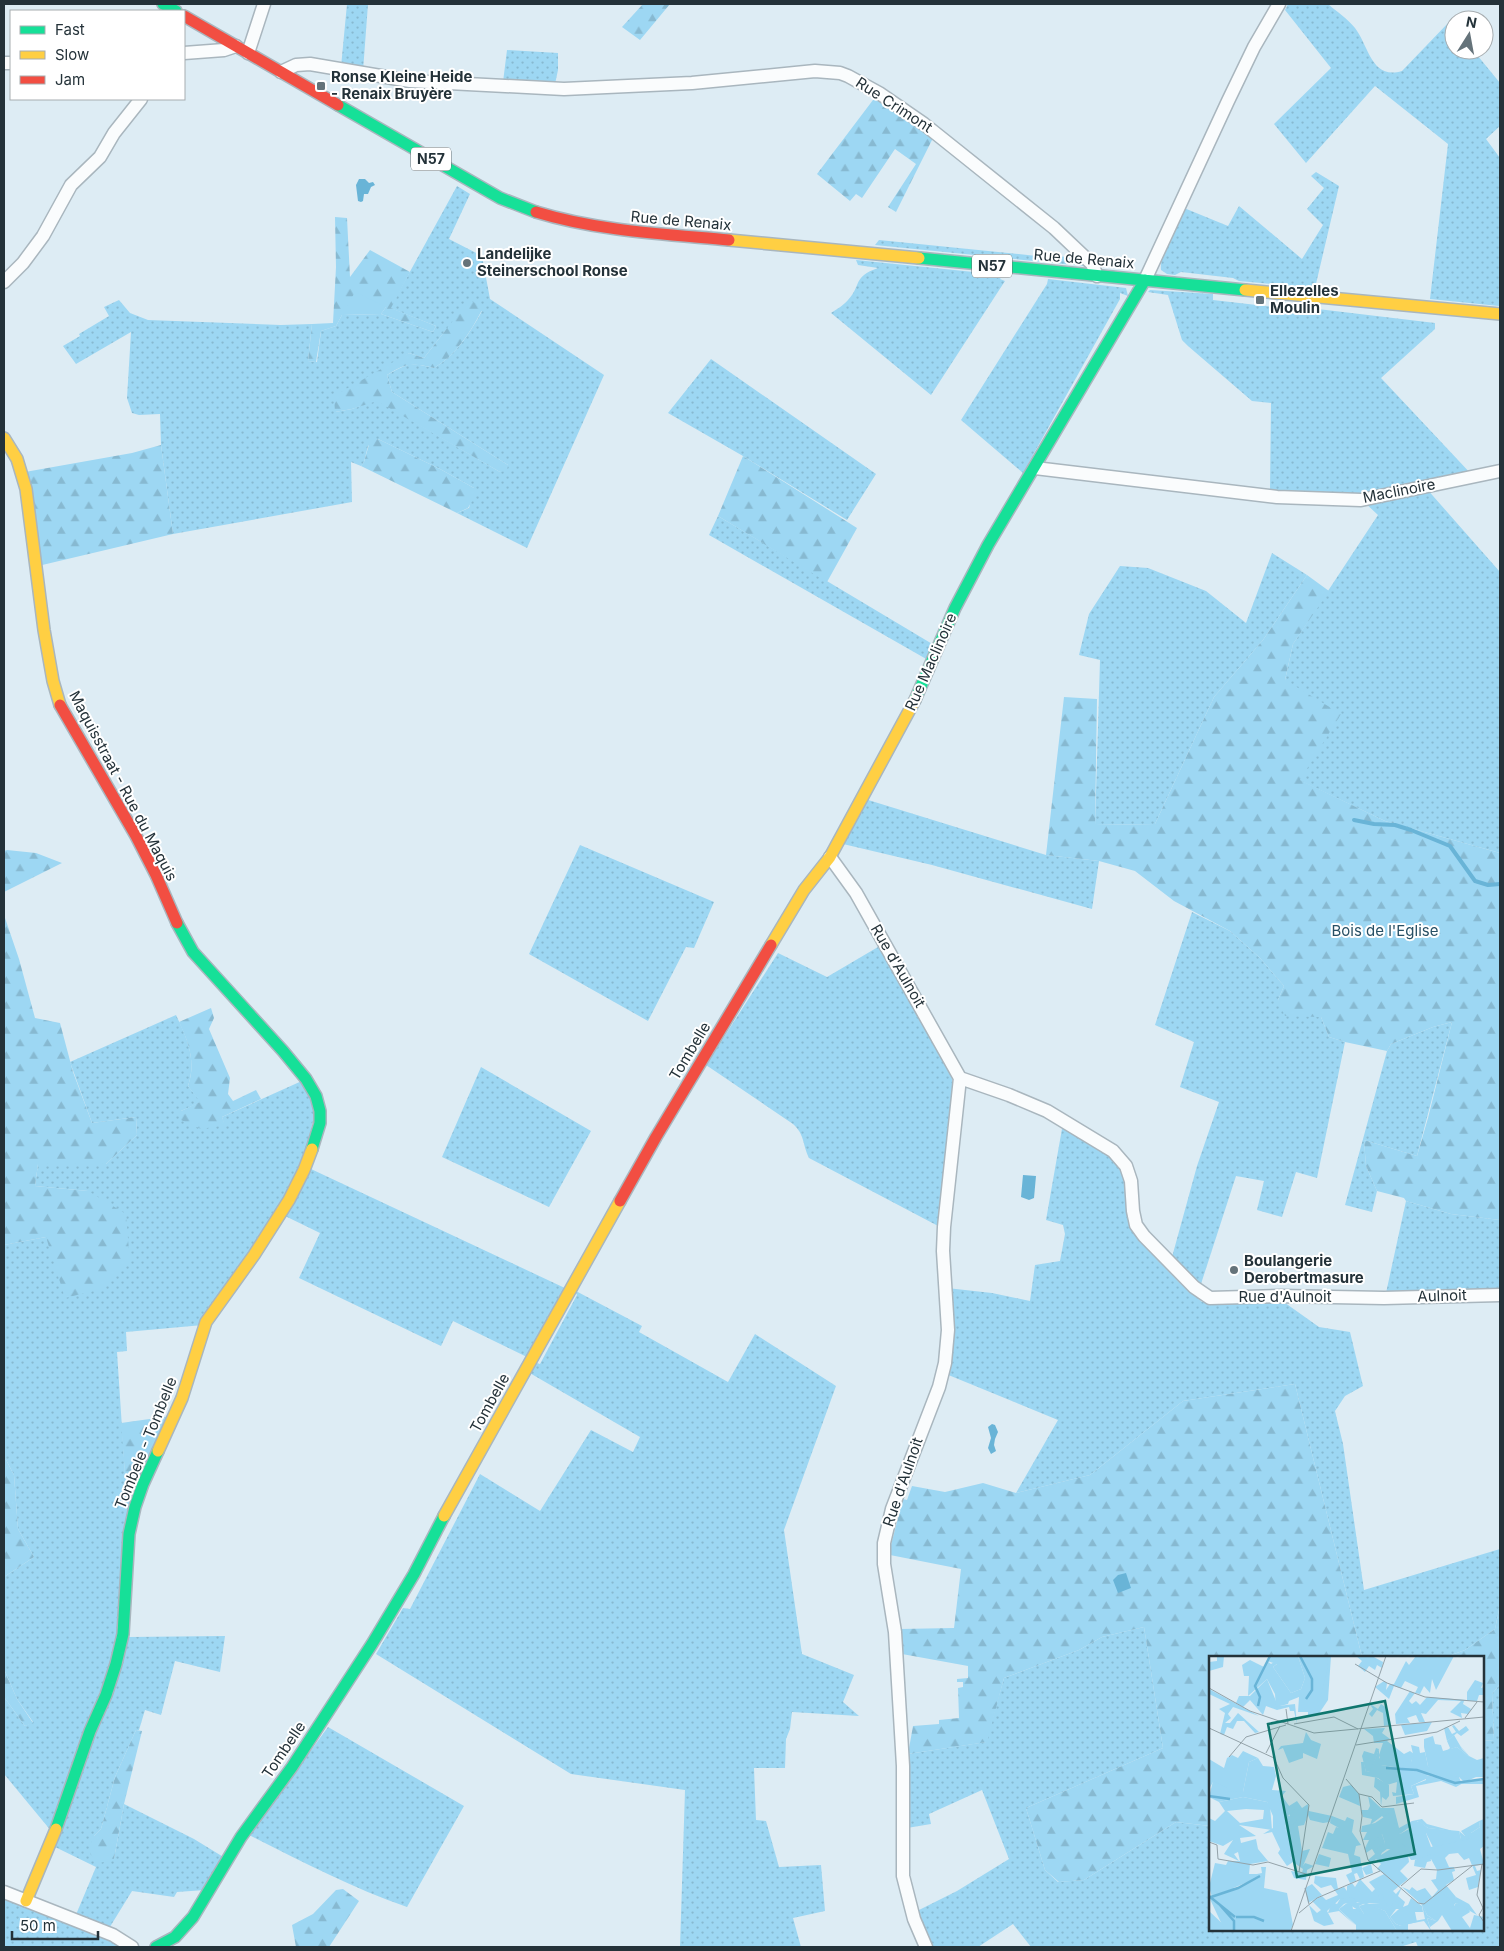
<svg xmlns="http://www.w3.org/2000/svg" width="1504" height="1951" viewBox="0 0 1504 1951" font-family="Inter,sans-serif">
<style>
.grass{fill:url(#grass-dots);fill-rule:evenodd}
.forest{fill:url(#forest-firs)}
.garden{fill:#9dd7f3}
.water{fill:#69b4d7}
.lines{fill:none;stroke-linecap:round;stroke-linejoin:round}
.stream{stroke:#69b4d7;stroke-width:4}
.street-casing{stroke:#a9b6be;stroke-width:15}
.fast-casing{stroke:#a9b6be;stroke-width:14}
.slow-casing{stroke:#a9b6be;stroke-width:14}
.jam-casing{stroke:#a9b6be;stroke-width:14}
.street{stroke:#fafcfd;stroke-width:12}
.fast{stroke:#16e098;stroke-width:11}
.slow{stroke:#ffcf43;stroke-width:11}
.jam{stroke:#f24e42;stroke-width:11}
.poi-dot{fill:#65737a;stroke:#fff;stroke-width:2}
.labels{text-anchor:middle;stroke-width:4;stroke-linejoin:round;paint-order:stroke}
.shield{fill:#fff;stroke:#667074;stroke-width:1}
.shield-label{font-size:14px;font-weight:bold;fill:#243239}
.poi-label{font-size:15px;font-weight:bold;fill:#243239;stroke:#fff;text-anchor:start}
.street-label{font-size:15px;fill:#243239;stroke:#fff}
.park-label{font-size:15px;fill:#275065;stroke:#fff}
.inset-river{fill:none;stroke:#69b4d7;stroke-width:2.5}
.inset-road{fill:none;stroke:#93a2a9;stroke-width:1}
.view{fill:#0f766e;fill-opacity:0.15;stroke:#0f766e;stroke-width:2.5}
.inset-edge{fill:none;stroke:#243239;stroke-width:2.5}
</style>
<defs>
<pattern id="grass-dots" width="8" height="8" patternUnits="userSpaceOnUse" patternTransform="scale(1.25)"><rect width="8" height="8" fill="#9dd7f3"/><path d="M2 2h.1M6 6h.1" fill="none" stroke="#87b9d1" stroke-width="1.8" stroke-linecap="round"/></pattern>
<pattern id="forest-firs" width="22" height="20" patternUnits="userSpaceOnUse" patternTransform="scale(1.25)"><rect width="22" height="20" fill="#9dd7f3"/><path d="M5 1l3.5 6h-7zM16 11l3.5 6h-7z" fill="#87b9d1"/></pattern>
</defs>
<rect width="100%" height="100%" fill="#ddecf4"/>
<path class="grass" d="M347,4H368L363,71L341,67Z
M1288,4H1328C1336,11 1348,19 1355,28C1369,46 1371,80 1402,71L1450,21L1454,26V50H1473L1500,83V126L1486,139L1500,158L1499,306L1430,299L1448,144L1375,86L1306,163L1274,124L1331,68L1285,10Z
M507,50L558,53V70L555,84L503,82Z
M1316,172L1339,186L1315,288L1239,281L1233,278L1181,272L1175,275L1167,274L1161,270C1159,253 1177,224 1184,208L1228,226L1239,206L1302,259L1323,225L1307,209L1324,188L1311,176Z
M457,186L470,194L449,239L482,256L490,299L604,375L527,548L457,513L469,508L474,488L440,469L378,439L368,446L364,462L361,466L351,462L352,502L173,534L161,445L160,414L139,415L132,413L127,398L131,332L76,364L63,346L80,336L79,334L109,316L104,307L119,300L130,313L148,320L281,325L312,324L308,361L317,362L321,331L336,326L342,315L381,314L433,332L436,326L390,308ZM482,311C470,333 456,355 434,368C410,362 408,363 387,375L392,392L508,465L500,472L377,400L352,409L335,412L409,353L424,358L445,331Z
M879,240L1037,256L1074,257V254L1084,262V266L875,245Z
M856,260L1003,275L1000,279L1005,281L931,395L831,313C837,309 844,305 848,300C862,285 852,277 878,268L858,265Z
M1048,279L1126,288L1128,296L1120,293V299L1023,473L961,420L1047,284Z
M1150,290L1213,294V300L1275,307L1276,304L1435,323V329L1381,378L1473,476L1365,496L1270,491L1271,403L1252,401L1188,346L1182,340L1168,295L1148,292Z
M711,359L876,474L847,520L743,456L668,413Z
M1426,488L1500,572V853L1385,821L1299,780L1285,680L1293,644L1378,515L1363,501Z
M718,516L934,645L928,660L709,535Z
M1272,553L1307,575L1263,640L1214,697L1155,824L1095,825L1100,660L1079,655L1089,614L1120,566L1148,568L1206,591L1246,623Z
M865,799L1046,855L1099,861L1092,909L932,865L843,844Z
M580,845L714,902L694,948L686,947L648,1021L529,954Z
M1192,912L1230,931L1260,958L1284,986L1278,1000L1321,1017L1329,1037L1345,1042L1317,1178L1296,1172L1282,1217L1257,1210L1264,1181L1236,1176L1200,1287L1172,1257L1197,1166L1219,1102L1180,1087L1194,1042L1155,1025Z
M878,947L897,976L945,1061L952,1079L953,1097L940,1227L809,1158C802,1143 805,1135 793,1124L706,1065L778,953L827,977Z
M176,1015C187,1038 197,1060 188,1086L201,1102L181,1111L224,1124L222,1117L304,1080L317,1105L300,1174L203,1325L126,1332L127,1351L117,1352L125,1473L145,1469L118,1640L52,1832L4,1774V1697L25,1726L33,1722L17,1699L4,1669V1577L34,1557L18,1529L14,1475L4,1456V1245L46,1237L88,1191L35,1186L38,1164H106L137,1135L136,1117L92,1123L70,1062Z
M1452,1022L1417,1156L1364,1140L1366,1166L1377,1191L1372,1212L1345,1205L1387,1051L1391,1044L1433,1027Z
M481,1067L591,1131L549,1207L442,1157Z
M1063,1123L1111,1157L1125,1173L1134,1232L1145,1247L1180,1283L1202,1302L1281,1300L1319,1327L1350,1332L1363,1386L1345,1396L1335,1411L1343,1444L1364,1590L1500,1549V1605L1495,1629L1465,1650L1446,1657H1362L1295,1384L1183,1401L1090,1475L1016,1493L1058,1420L946,1374L947,1288L992,1293L1030,1301L1035,1265L1060,1261L1065,1234L1063,1225L1046,1220Z
M311,1169L567,1289L529,1358L453,1321L441,1346L299,1278L320,1233L283,1215Z
M1406,1201L1451,1214L1500,1220V1292L1386,1293Z
M574,1290L642,1326L639,1332L728,1382L755,1334L836,1386L784,1530L802,1654L854,1675L843,1702L859,1716L792,1712L790,1729L786,1739L785,1768H754L756,1820L766,1821L779,1867L821,1865L825,1911L793,1918L801,1947H680L685,1790L571,1774L376,1654L403,1608L410,1609L480,1474L540,1511L591,1430L633,1452L640,1437L528,1372L534,1362L540,1364L577,1295Z
M1144,1627L1163,1748L1026,1808L1045,1870L1058,1882L1084,1880L1176,1822L1210,1826V1930H1483V1741L1494,1740L1492,1694L1500,1684V1947H1418L1416,1942L1400,1947H1031L1013,1924L978,1947H930L915,1912L957,1891L1009,1859L982,1790L929,1814L931,1824L907,1828L908,1754L986,1742L1004,1678L1079,1650L1102,1637Z
M225,1636L220,1672L175,1661L161,1715L145,1710L139,1730H136L115,1777L101,1829L94,1836L114,1859L124,1804L194,1839L225,1858L205,1890L177,1892L174,1897L132,1891L108,1930L75,1917L96,1867L51,1845L128,1637Z
M328,1727L464,1806L407,1907C352,1888 301,1861 249,1835Z
M4,1895L103,1933L124,1947H4Z"/>
<path class="forest" d="M643,4H670L640,40L622,27Z
M876,96L934,136L896,212L888,207L916,164L895,149L862,198L856,194L850,201L817,174Z
M335,217L347,218L350,277L370,250L410,272L391,308L436,326L433,332L381,314L386,307L342,315L336,326L321,331L316,362L308,361L312,324L333,323L336,267Z
M469,300L478,304L482,310C470,333 456,355 434,368C412,363 406,363 387,375L392,392L508,465L507,470L500,472L377,401L352,409L335,412L334,396L409,353L424,358Z
M378,439L440,469L474,488L476,494L468,508L457,513L361,466L364,462L370,441Z
M161,445L173,534L38,566L25,472L132,453Z
M743,456L857,528L827,582L718,516Z
M1307,575L1329,591L1293,644L1285,680L1341,714L1300,780L1385,821L1500,853V1220L1451,1214L1406,1201L1404,1198L1377,1191L1366,1166L1364,1140L1417,1156L1428,1118L1452,1022L1433,1027L1391,1044L1387,1051L1345,1042L1329,1037L1321,1017L1285,1016L1278,1000L1284,986L1260,958L1230,931L1174,901L1135,871L1099,861L1046,855L1064,697L1097,699L1095,825L1155,824L1214,697L1263,640Z
M7,850L36,853L62,863L4,892V899V851Z
M4,915L19,959L35,1018L60,1023L73,1072L92,1123L136,1117L137,1135L106,1164H38L35,1186L88,1191L126,1214L130,1263L101,1289L65,1298L46,1237L4,1245Z
M211,1008L214,1018L209,1029L230,1078L228,1094L233,1101L256,1090L261,1099L222,1117L225,1125L201,1129L181,1120V1111L200,1102L188,1086C196,1063 189,1043 179,1022Z
M1295,1384L1362,1657H1210V1826L1176,1822L1084,1880L1059,1882L1045,1870L1026,1808L1163,1748L1144,1627L1102,1637L1079,1650L1004,1678L987,1742L908,1754L913,1726L939,1724V1720L959,1718L958,1688L963,1687V1682H957V1679L968,1678V1666L902,1654L899,1629L954,1628L961,1569L890,1555L891,1545L903,1499L907,1500L912,1486L945,1492L983,1483L1016,1493L1090,1475L1183,1401Z
M171,1416L145,1469L125,1474L121,1423Z
M4,1456L14,1475L18,1529L34,1557L4,1577Z
M1500,1605V1684L1492,1694L1494,1740L1483,1741V1657H1446L1465,1650L1495,1629Z
M4,1669L17,1699L33,1723L25,1726L4,1697Z
M136,1730L142,1731L124,1804L114,1859L100,1863L90,1854V1845L94,1836L101,1829L115,1777Z
M343,1889L359,1901L329,1947H296L292,1925L313,1914L336,1890Z"/>
<path class="garden" d="M355,292L386,307L381,314L342,315Z"/>
<path class="water" d="M359,179H365L369,183L373,182L375,185L371,187L368,194H364L363,201L361,202L358,201L356,185Z
M1023,1175L1036,1176L1034,1198L1029,1200L1021,1197Z
M992,1424L995,1425L998,1432L995,1439L994,1445L996,1451L991,1454L988,1448L991,1438L988,1427Z
M1126,1573L1131,1588L1118,1593L1113,1580L1118,1575Z"/>
<g class="lines">
<path class="stream" d="M1354,820L1374,824L1395,825L1411,830L1450,846L1475,881L1488,885L1500,884"/>
<g class="street-casing">
<path id="street" d="M184,53L224,50L236,46
M248,53L264,4
M4,63H11
M281,72L296,65L310,64L410,81L564,89L692,83L815,71L840,73L848,76L879,93L924,124L1054,228L1092,264L1097,276
M1145,280L1228,101L1254,47L1279,4
M4,282L23,263L43,236L71,185L100,157L114,133L141,99
M1035,468L1277,497L1361,500L1500,471
M830,857L856,893L960,1078L944,1227L943,1251L948,1330L945,1363L939,1387L892,1509L884,1543V1564L895,1632L903,1766V1876L914,1919L926,1947
M960,1078L1009,1095L1047,1111L1113,1151L1126,1166L1131,1181L1133,1211L1136,1225L1144,1236L1194,1287L1210,1298L1280,1296L1384,1298L1500,1295
M4,1892L113,1935L132,1947"/>
</g>
<g class="fast-casing">
<path id="fast" d="M163,4L176,11
M338,105L500,198L536,212
M919,258L1245,290
M915,700L955,608L988,545L1145,280
M177,923L193,952L283,1051L306,1079L316,1096L320,1111V1123L312,1149
M56,1829L90,1731L106,1695L116,1664L123,1634L129,1534L135,1507L143,1484L158,1451
M156,1947L175,1937L193,1917L241,1837L292,1767L372,1644L414,1574L444,1516"/>
</g>
<g class="slow-casing">
<path id="slow" d="M729,240L919,258
M1245,290L1500,314
M4,438L17,459L26,489L44,630L53,681L60,705
M771,945L804,890L830,857L915,700
M158,1451L182,1398L206,1322L254,1255L289,1200L304,1170L312,1149
M444,1516L620,1201
M26,1901L56,1829"/>
</g>
<g class="jam-casing">
<path id="jam" d="M184,16L338,105
M536,212C598,231 664,234 729,240
M60,705L136,836L156,875L177,923
M620,1201L656,1137L771,945"/>
</g>
<use href="#street" class="street"/>
<use href="#fast" class="fast"/>
<use href="#slow" class="slow"/>
<use href="#jam" class="jam"/>
</g>
<g class="poi-dot">
<rect x="316" y="81" width="10" height="10" rx="2.5"/>
<circle cx="467" cy="263" r="5"/>
<rect x="1255" y="295" width="10" height="10" rx="2.5"/>
<circle cx="1234" cy="1270" r="5"/>
</g>
<g class="labels">
<g class="shield">
<rect x="411" y="147.5" width="40" height="23" rx="4"/>
<rect x="972" y="254.5" width="40" height="23" rx="4"/>
</g>
<g class="shield-label">
<text x="431" y="164">N57</text>
<text x="992" y="271">N57</text>
</g>
<g class="poi-label">
<text x="331" y="82">Ronse Kleine Heide<tspan x="331" dy="17">- Renaix Bruyère</tspan></text>
<text x="477" y="259">Landelijke<tspan x="477" dy="17">Steinerschool Ronse</tspan></text>
<text x="1270" y="296">Ellezelles<tspan x="1270" dy="17">Moulin</tspan></text>
<text x="1244" y="1266">Boulangerie<tspan x="1244" dy="17">Derobertmasure</tspan></text>
</g>
<g class="street-label">
<text transform="translate(894 105) rotate(33)" y="5">Rue Crimont</text>
<text transform="translate(681 221) rotate(5)" y="5">Rue de Renaix</text>
<text transform="translate(1084 259) rotate(5)" y="5">Rue de Renaix</text>
<text transform="translate(1399 491) rotate(-11)" y="5">Maclinoire</text>
<text transform="translate(931 662) rotate(-66)" y="5">Rue Maclinoire</text>
<text transform="translate(123 786) rotate(62)" y="5">Maquisstraat - Rue du Maquis</text>
<text transform="translate(898 966) rotate(60)" y="5">Rue d'Aulnoit</text>
<text transform="translate(690 1051) rotate(-59)" y="5">Tombelle</text>
<text transform="translate(1442 1296) rotate(-2)" y="5">Aulnoit</text>
<text x="1285" y="1302">Rue d'Aulnoit</text>
<text transform="translate(490 1403) rotate(-61)" y="5">Tombelle</text>
<text transform="translate(146 1443) rotate(-68)" y="5">Tombele - Tombelle</text>
<text transform="translate(903 1482) rotate(-71)" y="5">Rue d'Aulnoit</text>
<text transform="translate(284 1750) rotate(-56)" y="5">Tombelle</text>
</g>
<g class="park-label">
<text x="1385" y="936">Bois de l'Eglise</text>
</g>
</g>
<g transform="translate(1209 1656)">
<rect width="275" height="275" fill="#ddecf4"/>
<path d="M62,0H89L96,22L92,33L82,37L64,11L68,8L58,5ZM118,0H122L119,44L109,59L99,60V56L108,53L118,12ZM147,0H163L174,6L173,12L168,9L166,14L160,10L156,16L149,10L153,5ZM207,0H245L227,34L223,23L221,37L215,30L211,38L206,37L209,31L196,25L192,32L206,37L200,45L203,48L207,45L211,49L218,41L258,44V36L266,24L274,27L272,32L275,31V39H270L268,45H255L254,48L262,53L259,58L252,57L253,62L241,56L252,45L229,44L217,58L212,57L216,66H210L207,59L198,62L201,67L187,68L186,58L201,35L185,30L180,43L166,31L175,25L178,27L177,34L181,28H185L197,5L200,9ZM58,23L69,50L86,48L88,68L85,55H81L80,51L68,54L57,50L54,59L41,44L34,51L27,47L30,40H41ZM160,47L169,53L172,48L179,53L181,69L175,70L174,57L168,54L163,61L160,58L164,53ZM223,66L218,75L196,79L192,69ZM245,69L250,75L257,70L260,74L252,80L248,77L238,85L235,72L239,71L243,78L247,76L243,70ZM176,72L173,77L181,83L178,85L195,98L201,95L205,98L202,106L192,112L172,109L170,99L174,87H165L164,80L155,73ZM97,76L102,84L112,88L108,103L94,97V102L80,107L74,92L69,94L72,90L94,87ZM224,80L226,88L232,89L234,95L248,91L260,101L248,86L260,100L268,104L275,102V121H267L258,125L275,124V128H251L255,126L250,121H232V125L207,130L210,141L187,148V141L205,138L202,130L217,124V119L226,121L224,114L219,110L215,91V83ZM167,92L170,93L162,115L157,116L153,100L155,95L165,98ZM34,95L49,102L40,106L34,136H16L4,126L0,133V103L15,112L18,102L23,99L29,102ZM166,121L180,129V140L177,144L173,141L172,151L171,136L165,131ZM142,129L150,138L151,150L130,141L134,131ZM159,140L172,152H185L190,172L203,165L213,163L218,168L244,175L219,172L209,165L191,178L173,160L161,169L163,163L154,161L152,154H159L161,150ZM34,141L58,146L61,150L63,174L30,169L47,180L31,182L32,187L47,183L49,193L59,205L41,208L40,218H48V222L3,241L0,231L6,207L17,209L19,205H31L29,196L25,198L30,205L15,198L24,184L14,190L0,185V162L6,165L16,155L10,146ZM37,153L55,154L54,163L31,167L18,155ZM88,145L93,152L99,148L100,155L123,160L121,166L114,167L101,164L99,159L95,169L89,170L93,195L101,193L94,210L96,207L105,210L98,214L97,224L85,222L82,215L93,217L94,213L84,206L78,210L69,197L72,192L83,203L80,197L83,187L76,173L77,166L81,164L80,150ZM123,160L136,165L138,161L145,164L143,176L152,189L147,190L145,199L151,201L153,212L162,208L164,217L157,219L153,212L155,221L151,223L148,217L145,218L147,225L141,227L137,219L143,216L139,198L113,192L119,176L124,178L127,171L130,172L121,167ZM275,163V190L271,193L275,208L266,210L268,215L272,214L269,231L260,234L257,222L267,219L260,202L255,204L249,197L240,198L236,202L240,211H245L246,215L243,216L245,224L237,229L247,241L245,247V250L247,247L258,251L261,256L253,261L261,272L265,259L275,261V275H243L233,259L229,265L221,271L218,262L227,265L218,259L213,248L199,236L203,231L208,235L216,232L223,241L229,234L222,224L227,223L228,214L222,203L202,204L199,199L200,206L191,215L199,223L184,235L187,238L193,231L189,240L196,246L194,251L199,249L202,242L213,250L214,256H206L208,266L192,270L187,268L181,261L190,253H179L171,241L172,247H158L176,255L188,275H147V269L130,253L138,247L143,248L144,253H150L155,258L150,250L156,248L131,243L118,255L125,268L115,270L105,265L100,249L108,257L112,254L103,245L113,240L117,244L129,239L122,229L112,232L105,227L106,220L127,222L129,233L135,231L138,235V230L143,227L146,231L151,223L163,236L166,233L160,226L175,218L168,213L172,208L167,203L162,208L159,204L166,198L163,193L157,197L156,192L170,179L173,178L176,187L172,199L199,182L203,174L217,177L222,191L245,184L247,177L249,182L245,184L252,183L250,175L256,180H262V177L271,171L270,165ZM110,198L122,202L120,211L106,208ZM103,228L113,239L99,247L96,232ZM0,255L16,270V275H0Z" fill="#9dd7f3" fill-rule="evenodd"/>
<path d="M8,0H15L14,11L0,15V6L8,5ZM0,33L50,60L24,51L19,58L22,62L16,67H21L29,57L50,76L46,77L35,65H28L24,73L18,71L15,79L11,78L16,57L10,53L21,48L0,38ZM245,79L253,93L263,104L248,91L239,94L241,92L238,85ZM202,89L210,91L211,97L216,96L219,110L226,112V120L217,119V123L202,130L205,138L184,140L183,136L187,137L188,126L178,129L169,122L153,119L152,106H155L157,116L161,115L170,93V102L174,104L172,109L192,112L197,105L202,106L204,98ZM49,102L54,110L65,111L67,120L63,134L77,135L73,140L83,154L86,153L79,160L87,161L88,165L83,169L81,164L77,166L76,173L85,189L81,197L83,203L71,193L63,176L54,178L64,172V160L58,146L34,141L10,146L0,141L4,125L18,132L17,135L34,136L40,106ZM238,119L250,121L252,126H256L247,131L232,125V121ZM181,157L191,178L200,173V168L210,165L219,172L250,175L252,183H255L262,180H256L252,175L270,165L271,171L262,177L263,182L224,191L217,177L207,180L203,174L197,191L192,187L187,194L178,193L170,199L166,194L176,187L173,178L156,192L160,184H154L158,176H152L153,170L166,167ZM221,198L222,205L218,206L216,212L205,210L206,204ZM193,231L200,234L214,249L218,259L227,265L218,262L222,275L215,265L199,268V275H188L176,255L157,248L171,247L169,239L173,238L179,252L187,245L190,249L181,261L187,268L192,270L194,267L216,263L213,249ZM232,236L244,246L247,241L260,248L268,259L247,247L242,252L245,247ZM144,241L148,247H156L150,250L155,258L138,247L135,248L142,255L135,248L130,253L146,269L130,255L119,257L123,246L128,248L131,243Z" fill="#9dd7f3"/>
<path d="M89,0H118L119,12L108,56H89L90,41L80,45L79,48L67,51L66,38L58,23L39,40L40,20H35L33,9L41,4L55,11L58,5L62,8L67,5L69,7L64,11L82,37L92,33L96,22ZM52,211H57L55,232L78,237L84,269L81,275H16L0,241L18,232H28L47,222L48,218L53,217Z" fill="#9dd7f3"/>
<path class="inset-river" d="M91,0L103,23V34L97,43M49,50L51,41L46,30L61,0M177,112L208,114L246,127L275,123M0,140L21,143M0,240L26,261M2,241L29,232L51,220M10,248L25,265V275M27,261H45L55,265"/>
<path class="inset-road" d="M146,8L178,27L216,41L275,46M0,32L41,55L105,77L275,61M77,53L79,68M256,62L268,46M85,68L125,61L149,73M0,72L65,102L74,122L100,149L90,216M147,89L228,76L251,65M57,97L71,70M20,101L37,81L77,69M137,123L150,138L153,160L151,175L159,204L209,247L215,248L263,210M150,138L163,141L173,151L205,147M0,186L8,189L9,203L44,209L59,206L100,219M273,208L268,239L274,252L270,259L275,266M192,230L212,213L229,214L275,208M96,232L100,248M90,257L108,242L171,215M82,275L177,0"/>
<path class="view" d="M176,45L206,198L88,221L59,68Z"/>
<rect width="275" height="275" class="inset-edge"/>
</g>
<rect width="1504" height="1951" fill="none" stroke="#243239" stroke-width="10"/>
<rect x="10" y="10" width="175" height="90" fill="#ffffff" stroke="#a7adb0"/>
<rect x="20" y="26" width="25" height="8" fill="#16e098" stroke="#a7adb0"/>
<text x="55" y="35" font-size="15" fill="#243239">Fast</text>
<rect x="20" y="51" width="25" height="8" fill="#ffcf43" stroke="#a7adb0"/>
<text x="55" y="60" font-size="15" fill="#243239">Slow</text>
<rect x="20" y="76" width="25" height="8" fill="#f24e42" stroke="#a7adb0"/>
<text x="55" y="85" font-size="15" fill="#243239">Jam</text>
<g transform="translate(1469 35) rotate(11)"><circle r="24" fill="#ffffff" stroke="#a7adb0"/>
<path d="M0-4L9 19L0 12L-9 19Z" fill="#65737a"/>
<text y="-8" font-size="14" font-weight="bold" text-anchor="middle" fill="#243239">N</text>
</g>
<path d="M12 1931v8h86v-8" fill="none" stroke="#243239" stroke-width="2.5"/>
<text x="20" y="1931" font-size="15" fill="#243239" stroke="#ffffff" stroke-width="4" paint-order="stroke">50 m</text>
</svg>
